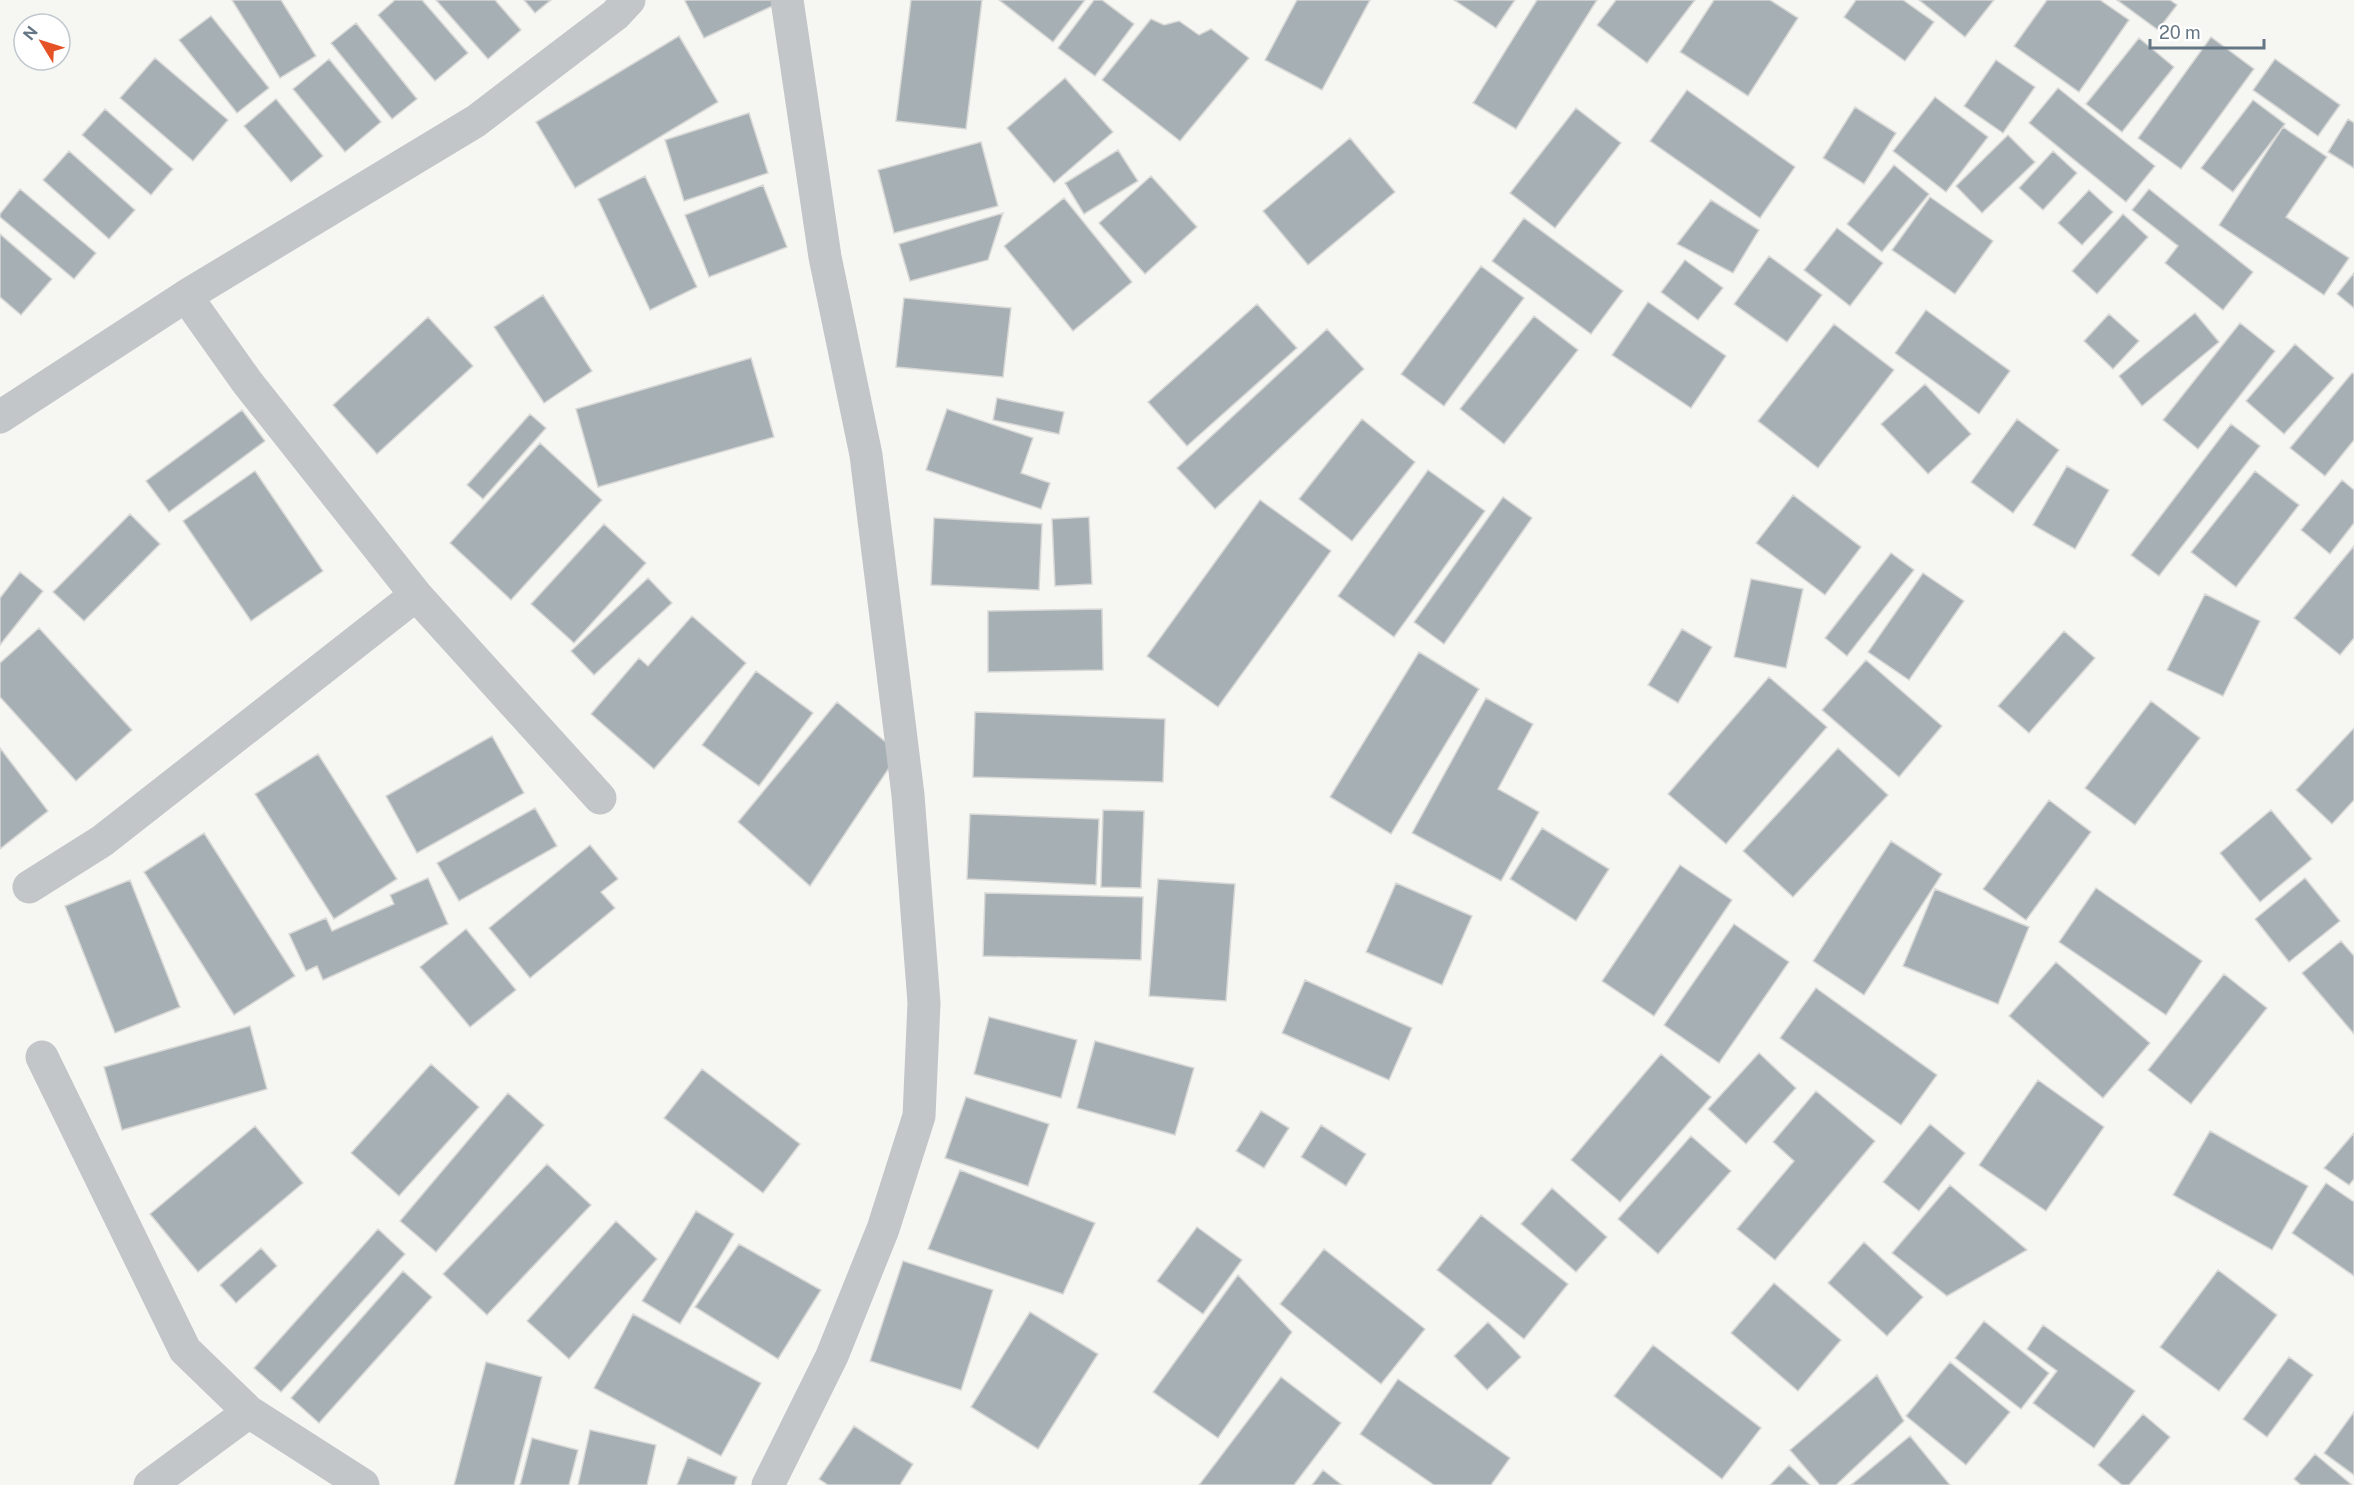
<svg xmlns="http://www.w3.org/2000/svg" width="2354" height="1485" viewBox="0 0 2354 1485" font-family="'Public Sans',sans-serif">
<style>
.building{fill:#a6afb4;stroke:#d8d8d6;stroke-width:1.5}
.lines{fill:none;stroke-linecap:round;stroke-linejoin:round}
.minor{stroke:#c2c6c9;stroke-width:33}
</style>
<rect width="100%" height="100%" fill="#f6f6f3"/>
<path class="building" d="M232,0H281L316,56L280,78Z
M395,0H422L468,53L435,81L378,15Z
M436,0H495L521,30L488,59Z
M524,0H551L535,13Z
M687,0H780L781,2L704,38L685,1Z
M911,0H982L966,129L896,121Z
M999,0H1085L1053,42Z
M1094,0H1102L1134,24L1095,76L1058,48Z
M1297,0H1370L1322,90L1265,60Z
M1454,0H1515L1496,28Z
M1537,0H1597L1516,129L1473,103Z
M1616,0H1695L1647,63L1597,25Z
M1714,0H1770L1798,18L1748,96L1680,52Z
M1856,0H1903L1934,22L1905,61L1844,17Z
M1919,0H1994L1965,37Z
M2047,0H2100L2129,20L2079,92L2014,46Z
M2117,0H2170L2177,5L2158,30Z
M211,16L269,88L237,113L179,40Z
M1151,19L1164,25L1179,21L1199,35L1211,29L1249,58L1180,141L1102,80Z
M356,23L417,99L392,119L331,43Z
M679,36L718,102L575,188L536,122Z
M2211,37L2254,69L2181,169L2138,138Z
M2139,38L2174,67L2122,132L2086,104Z
M155,58L228,120L193,161L120,98Z
M329,59L381,122L345,152L293,89Z
M2275,59L2340,105L2318,136L2253,90Z
M1996,60L2035,87L2003,133L1964,106Z
M1065,78L1113,132L1054,183L1007,128Z
M2058,88L2155,166L2126,202L2029,123Z
M1687,90L1795,167L1760,218L1650,141Z
M1935,97L1988,137L1946,192L1893,151Z
M276,99L323,156L291,182L244,126Z
M2253,100L2285,124L2233,192L2201,168Z
M1855,107L1896,133L1864,184L1823,158Z
M1576,108L1621,143L1555,228L1510,193Z
M105,109L173,169L151,195L82,135Z
M749,113L768,173L684,201L665,140Z
M2348,119L2354,123V168L2328,152Z
M2283,127L2327,157L2286,217L2349,258L2324,295L2219,225Z
M2008,135L2035,162L1982,213L1956,186Z
M1350,138L1395,192L1308,265L1263,211Z
M981,142L998,206L894,233L878,170Z
M1118,150L1138,181L1084,214L1065,183Z
M69,151L135,210L109,239L43,180Z
M2053,151L2077,173L2043,210L2019,188Z
M1894,165L1929,194L1882,252L1847,224Z
M645,176L697,287L650,310L598,199Z
M1151,176L1197,227L1145,274L1099,223Z
M763,185L787,247L709,277L685,215Z
M20,189L96,253L74,279L0,217V214Z
M2149,189L2253,272L2223,310L2165,263L2178,246L2132,210Z
M2089,190L2113,212L2082,245L2058,223Z
M1930,197L1993,241L1955,294L1892,250Z
M1064,198L1132,282L1073,331L1004,246Z
M1711,200L1759,230L1733,273L1677,244Z
M1003,213L988,260L910,281L899,244Z
M2123,214L2148,237L2097,294L2072,271Z
M1524,218L1623,291L1591,334L1492,261Z
M1837,228L1883,263L1850,306L1804,270Z
M0,234L52,279L21,315L0,297Z
M1769,256L1822,295L1787,342L1734,304Z
M1685,260L1723,288L1698,320L1661,292Z
M1481,266L1524,298L1444,406L1401,374Z
M2354,273V308L2337,294Z
M543,295L592,371L544,403L494,327Z
M904,298L1011,308L1003,377L896,367Z
M1648,302L1726,356L1691,408L1612,355Z
M1257,304L1297,348L1187,446L1148,402Z
M1926,310L2010,371L1979,414L1895,353Z
M2195,313L2219,342L2142,406L2119,376Z
M2109,314L2139,341L2113,369L2084,341Z
M1534,316L1578,350L1504,444L1460,409Z
M428,317L473,366L377,454L333,405Z
M2240,323L2275,351L2198,449L2163,420Z
M1834,324L1894,370L1818,468L1758,421Z
M1327,329L1364,369L1215,509L1177,468Z
M2295,344L2334,378L2284,434L2246,401Z
M751,358L774,437L598,487L576,409Z
M2352,373L2354,374V440L2325,476L2290,448Z
M1925,384L1971,434L1928,474L1881,424Z
M997,398L1064,412L1059,434L993,420Z
M947,409L1033,438L1021,473L1050,483L1041,509L926,470Z
M242,410L265,441L169,512L146,481Z
M530,414L546,428L483,499L467,485Z
M1362,419L1415,462L1352,541L1299,499Z
M2017,419L2059,450L2013,513L1971,482Z
M2231,424L2260,446L2159,576L2131,555Z
M540,443L602,500L511,600L450,543Z
M2067,466L2109,490L2075,549L2033,525Z
M1428,470L1485,511L1394,637L1338,596Z
M255,471L323,571L251,621L183,521Z
M2255,471L2299,505L2236,587L2191,552Z
M2342,480L2354,490V523L2330,554L2301,530Z
M1793,495L1861,547L1825,595L1756,543Z
M1503,497L1532,518L1444,644L1414,622Z
M1260,500L1331,551L1218,707L1147,656Z
M130,514L160,544L84,621L53,592Z
M1089,517L1092,584L1055,586L1052,519Z
M934,518L1042,524L1039,590L931,585Z
M604,524L646,563L574,643L531,604Z
M2354,546V638L2340,655L2294,618Z
M1891,553L1914,570L1847,656L1825,638Z
M20,572L43,591L0,645V598Z
M1923,573L1964,601L1909,680L1868,652Z
M648,578L672,603L594,675L571,651Z
M1751,579L1803,589L1786,668L1734,657Z
M2205,594L2260,621L2223,696L2167,670Z
M1102,609L1103,670L988,672V611Z
M692,616L746,663L654,769L591,714L639,658L648,666Z
M39,628L132,730L76,781L0,697V663Z
M1682,629L1712,647L1678,703L1648,685Z
M2064,631L2095,658L2029,733L1998,706Z
M1419,652L1479,689L1391,834L1330,797Z
M1866,660L1942,726L1899,777L1822,710Z
M756,671L813,713L759,786L702,745Z
M1769,677L1827,727L1726,844L1668,794Z
M1486,698L1533,724L1498,789L1539,812L1501,881L1412,833Z
M2151,701L2200,738L2135,825L2085,788Z
M837,702L899,753L810,886L738,822Z
M975,712L1165,719L1163,782L973,777Z
M2354,728V800L2332,824L2296,790Z
M492,736L524,793L417,853L386,796Z
M0,748L48,811L0,849Z
M1838,748L1888,795L1793,897L1743,851Z
M318,754L397,879L334,919L255,794Z
M2049,800L2091,832L2026,920L1983,889Z
M535,808L557,846L459,901L437,863Z
M1103,810L1144,811L1141,888L1101,887Z
M2271,810L2312,859L2260,902L2220,853Z
M970,814L1099,819L1096,885L967,879Z
M1542,828L1609,869L1576,921L1510,879Z
M204,833L295,976L234,1015L144,872Z
M1891,841L1942,874L1864,995L1813,961Z
M590,845L618,879L601,892L615,908L530,978L489,928Z
M1680,865L1732,900L1654,1016L1602,981Z
M428,878L448,924L323,980L317,966L306,971L289,934L326,918L332,931L394,904L390,895Z
M2305,878L2340,921L2289,962L2255,919Z
M1158,879L1235,884L1226,1001L1149,996Z
M130,880L180,1007L115,1033L65,906Z
M1396,883L1472,916L1442,985L1366,952Z
M2096,888L2202,961L2166,1015L2059,942Z
M1935,889L2029,927L1998,1004L1903,966Z
M985,893L1143,897L1141,960L983,956Z
M1734,924L1789,962L1719,1063L1664,1025Z
M466,929L516,990L470,1027L420,967Z
M2341,941L2354,956V1034L2302,973Z
M2056,962L2150,1043L2103,1098L2009,1016Z
M2224,974L2267,1008L2191,1104L2148,1070Z
M1305,980L1412,1028L1389,1080L1282,1033Z
M1816,988L1937,1075L1901,1125L1780,1038Z
M989,1017L1077,1040L1061,1098L974,1074Z
M250,1026L267,1089L122,1130L104,1067Z
M1095,1041L1194,1068L1175,1135L1077,1108Z
M1759,1053L1796,1088L1746,1144L1708,1109Z
M1661,1054L1711,1097L1620,1202L1571,1160Z
M431,1064L479,1107L399,1196L351,1153Z
M702,1069L800,1144L763,1193L664,1118Z
M2038,1080L2104,1127L2046,1211L1979,1165Z
M1816,1091L1875,1141L1775,1260L1737,1229L1794,1161L1773,1142Z
M508,1093L544,1125L436,1252L400,1221Z
M966,1097L1049,1124L1028,1186L945,1158Z
M1261,1111L1289,1128L1264,1168L1236,1151Z
M1930,1124L1965,1153L1919,1211L1883,1182Z
M1321,1125L1366,1154L1346,1186L1301,1157Z
M255,1126L303,1183L198,1272L150,1214Z
M2210,1131L2308,1186L2272,1250L2173,1195Z
M2354,1133V1179L2349,1185L2324,1168Z
M1691,1136L1731,1171L1658,1254L1618,1219Z
M547,1164L591,1205L487,1315L443,1274Z
M960,1170L1095,1223L1063,1294L928,1249Z
M2326,1183L2354,1202V1276L2292,1233Z
M1950,1185L2027,1250L1947,1296L1892,1253Z
M1552,1188L1607,1237L1576,1272L1521,1224Z
M696,1211L734,1234L680,1324L642,1301Z
M1481,1215L1568,1284L1524,1339L1437,1270Z
M616,1221L657,1259L569,1359L527,1321Z
M1197,1227L1242,1260L1203,1314L1157,1281Z
M378,1229L405,1254L281,1392L254,1368Z
M1864,1242L1923,1297L1887,1336L1828,1283Z
M739,1244L821,1290L778,1359L695,1307Z
M261,1248L277,1266L236,1303L220,1285Z
M1324,1249L1425,1329L1381,1384L1280,1304Z
M903,1261L993,1290L961,1390L870,1361Z
M2218,1270L2277,1315L2219,1391L2160,1347Z
M403,1271L432,1297L319,1423L291,1398Z
M1238,1275L1292,1332L1218,1438L1153,1392Z
M1774,1283L1841,1340L1798,1391L1731,1333Z
M1030,1312L1098,1354L1038,1449L971,1407Z
M633,1314L761,1383L721,1456L594,1388Z
M1984,1321L2049,1373L2021,1409L1955,1358Z
M1488,1322L1521,1357L1487,1390L1454,1356Z
M2043,1325L2135,1391L2094,1448L2033,1403L2057,1371L2027,1349Z
M1653,1345L1761,1428L1722,1479L1614,1396Z
M2289,1357L2313,1375L2267,1437L2243,1419Z
M486,1362L542,1377L514,1485H454Z
M1950,1362L2010,1412L1966,1465L1906,1416Z
M1877,1375L1904,1421L1836,1485H1820L1790,1450Z
M1281,1377L1341,1423L1294,1485H1199Z
M1398,1379L1510,1458L1491,1485H1434L1360,1434Z
M2354,1412V1475L2324,1453Z
M2143,1414L2170,1437L2129,1485H2122L2098,1465Z
M854,1426L913,1464L900,1485H828L819,1479Z
M590,1430L656,1445L647,1485H578Z
M1910,1436L1950,1485H1851Z
M532,1438L578,1450L569,1485H520Z
M2315,1454L2352,1485H2301L2294,1479Z
M688,1457L737,1477L734,1485H677Z
M1789,1465L1810,1485H1770Z
M1323,1470L1342,1485H1312Z"/>
<g class="lines">
<path class="minor" d="M186,296L247,382L416,595L600,798
M0,417L186,296L476,121L615,15L629,0
M29,887L102,841L416,595
M42,1057L185,1350L249,1412L363,1485
M150,1485L249,1412
M768,1485L832,1356L883,1229L919,1116L924,1003L908,795L866,455L825,257L787,0"/>
</g>
<g transform="translate(42 42) rotate(308)"><circle r="28" fill="#ffffff" stroke="#c1c8ce" stroke-width="1.5"/>
<path d="M0-4.5L10 22L0 15L-10 22Z" fill="#e55225"/>
<text y="-9" font-size="16" font-weight="bold" text-anchor="middle" fill="#657684">N</text>
</g>
<path d="M2150 39v9h114v-9" fill="none" stroke="#657684" stroke-width="3"/>
<text x="2159" y="39" font-size="18" fill="#657684" stroke="#ffffff" stroke-width="4.5" paint-order="stroke">20 m</text>
</svg>
